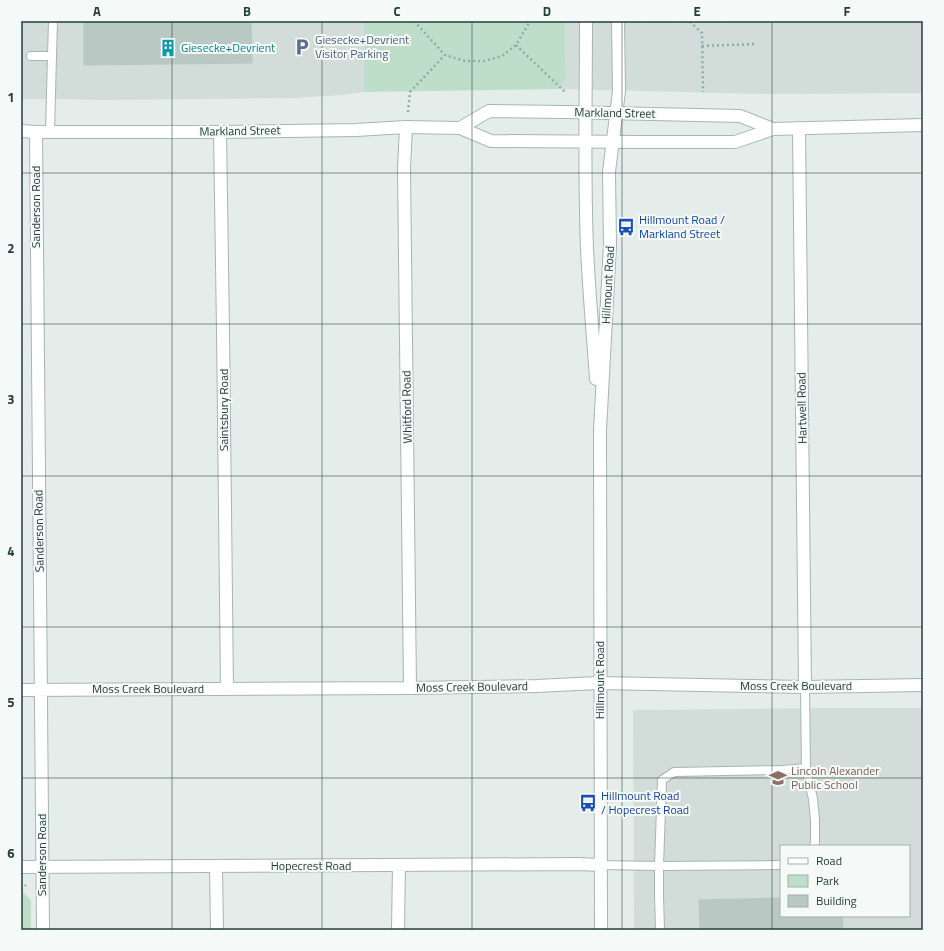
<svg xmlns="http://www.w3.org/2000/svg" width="944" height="951" viewBox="0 0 944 951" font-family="'Titillium Web',sans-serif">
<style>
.built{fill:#d2ddd9;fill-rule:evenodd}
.green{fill:#bedeca}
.building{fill:#b9c8c3;stroke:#b6c7c2}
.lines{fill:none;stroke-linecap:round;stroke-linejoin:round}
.lane-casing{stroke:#a7b5b2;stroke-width:10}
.street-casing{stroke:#a7b5b2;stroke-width:14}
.secondary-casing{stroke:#a3b9b3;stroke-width:14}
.path{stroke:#85b0a7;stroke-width:2.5;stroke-dasharray:2 3;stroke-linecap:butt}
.lane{stroke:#fff;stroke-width:8}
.street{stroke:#fff;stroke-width:12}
.secondary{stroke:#fff;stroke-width:12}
.grid{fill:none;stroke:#243f3a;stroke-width:1;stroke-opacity:0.55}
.labels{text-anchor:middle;stroke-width:4;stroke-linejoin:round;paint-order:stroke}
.service-label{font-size:12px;fill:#4e5e75;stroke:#f5faf8;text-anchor:start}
.culture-label{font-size:12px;fill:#0d838f;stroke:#f5faf8;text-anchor:start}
.street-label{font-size:12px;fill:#243f3a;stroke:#f5faf8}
.transit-label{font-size:12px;fill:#164399;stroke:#f5faf8;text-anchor:start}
.education-label{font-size:12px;fill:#785e54;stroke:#f5faf8;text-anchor:start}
.neatline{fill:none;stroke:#243f3a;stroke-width:1.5}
.grid-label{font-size:13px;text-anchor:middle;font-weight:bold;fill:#243f3a}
</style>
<rect width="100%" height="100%" fill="#e4edea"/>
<path class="built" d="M21,21H364V92L343,95L293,98L101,100L64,99H21Z
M565,21H923V93L766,94L557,89L566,79Z
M826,708H923V930H634L633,710ZM781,846H909V916H781Z"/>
<path class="green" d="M364,21H565L566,79L557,89L364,92Z
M21,890L31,900V930H21Z"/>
<path class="building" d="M84,21H251L252,63L84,65Z
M697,21H765L697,22Z
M781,898V916H842L843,930H700L699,900Z"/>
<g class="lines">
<g class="lane-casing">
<path id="lane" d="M31,56H52
M50,132L52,56L53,21
M805,687L806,768L813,799L815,820V842L814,846
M600,865L659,866L781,865
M660,930L659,895V866L662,780L674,772L782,770L806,768"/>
</g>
<g class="street-casing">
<path id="street" d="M586,21C586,97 584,173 587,248C589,292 593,335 596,379
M406,127L404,168L410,688
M799,128L805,687
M36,132L43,930
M220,132L223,330L227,688
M21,690L410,688L537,686L577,684L600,683L805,687L923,685
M21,867L578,864L600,865
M216,867L217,930
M398,930L399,865
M601,930L600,430L610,245L609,172L619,91L618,21"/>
</g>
<g class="secondary-casing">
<path id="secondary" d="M460,128L489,111L566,112L740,116L773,129
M21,131L36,132H220L356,130L406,127L460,128L491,141L640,142H735L773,129L923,125"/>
</g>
<path class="path" d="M414,21L445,55L465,61H485L502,56L516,45L530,21
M633,21H677
M680,21H689L702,33L703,92
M516,45L565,92
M702,46L755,44
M408,112L410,92L445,55
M21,889L26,885"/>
<use href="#lane" class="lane"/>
<use href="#street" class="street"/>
<use href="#secondary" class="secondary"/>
</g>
<path class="grid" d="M172,21V930M322,21V930M472,21V930M622,21V930M772,21V930M21,173H923M21,324H923M21,476H923M21,627H923M21,778H923"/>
<defs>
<g id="parking-bare" transform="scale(1.38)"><path d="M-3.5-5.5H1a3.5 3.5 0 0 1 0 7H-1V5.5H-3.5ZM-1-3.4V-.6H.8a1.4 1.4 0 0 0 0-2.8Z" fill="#5c6f8a" stroke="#f5faf8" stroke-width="2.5" paint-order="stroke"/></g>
<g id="building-bare" transform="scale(1.38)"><path d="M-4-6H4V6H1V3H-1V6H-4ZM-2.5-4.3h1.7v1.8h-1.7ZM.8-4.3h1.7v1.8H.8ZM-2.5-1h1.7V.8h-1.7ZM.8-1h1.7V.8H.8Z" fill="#0f9aa8" stroke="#f5faf8" stroke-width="2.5" paint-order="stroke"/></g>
<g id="bus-bare" transform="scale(1.38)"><path d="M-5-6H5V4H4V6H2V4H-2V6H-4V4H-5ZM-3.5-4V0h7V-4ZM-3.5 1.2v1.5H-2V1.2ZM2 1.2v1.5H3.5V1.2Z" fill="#1a4fb4" stroke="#f5faf8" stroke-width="2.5" paint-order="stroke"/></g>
<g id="school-bare" transform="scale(1.38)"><path d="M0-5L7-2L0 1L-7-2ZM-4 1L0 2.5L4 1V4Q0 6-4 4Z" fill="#8d6e63" stroke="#f5faf8" stroke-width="2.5" paint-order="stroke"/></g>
</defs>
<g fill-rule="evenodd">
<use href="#parking-bare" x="302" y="47"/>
<use href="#building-bare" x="168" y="48"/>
<use href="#bus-bare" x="626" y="227"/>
<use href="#school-bare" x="778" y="778"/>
<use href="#bus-bare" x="588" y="803"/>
</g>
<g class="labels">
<g class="service-label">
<text x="315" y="44">Giesecke+Devrient<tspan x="315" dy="14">Visitor Parking</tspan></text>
</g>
<g class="culture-label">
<text x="181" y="52">Giesecke+Devrient</text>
</g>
<g class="street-label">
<text transform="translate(615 113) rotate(1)" y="4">Markland Street</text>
<text transform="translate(240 131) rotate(-1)" y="4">Markland Street</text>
<text transform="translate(36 207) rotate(-90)" y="4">Sanderson Road</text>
<text transform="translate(608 285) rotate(-87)" y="4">Hillmount Road</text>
<text transform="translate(407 407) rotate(-91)" y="4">Whitford Road</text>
<text transform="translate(802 408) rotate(-91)" y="4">Hartwell Road</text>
<text transform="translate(224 410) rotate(-90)" y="4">Saintsbury Road</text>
<text transform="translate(39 531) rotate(-91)" y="4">Sanderson Road</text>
<text transform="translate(600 680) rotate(-90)" y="4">Hillmount Road</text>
<text x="796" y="690">Moss Creek Boulevard</text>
<text transform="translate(472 687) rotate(-1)" y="4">Moss Creek Boulevard</text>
<text x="148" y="693">Moss Creek Boulevard</text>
<text transform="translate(42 855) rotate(-90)" y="4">Sanderson Road</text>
<text x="311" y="870">Hopecrest Road</text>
</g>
<g class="transit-label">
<text x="639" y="224">Hillmount Road /<tspan x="639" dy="14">Markland Street</tspan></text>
<text x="601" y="800">Hillmount Road<tspan x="601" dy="14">/ Hopecrest Road</tspan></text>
</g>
<g class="education-label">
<text x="791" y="775">Lincoln Alexander<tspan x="791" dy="14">Public School</tspan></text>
</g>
</g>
<rect width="944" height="951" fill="none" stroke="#f5faf8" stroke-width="44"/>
<rect x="780" y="845" width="130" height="72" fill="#f5faf8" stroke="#a1afac"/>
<rect x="788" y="858" width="20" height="6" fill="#ffffff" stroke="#a1afac"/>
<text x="816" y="865" font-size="12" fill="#243f3a">Road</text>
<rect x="788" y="875" width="20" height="12" fill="#bedeca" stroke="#a1afac"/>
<text x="816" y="885" font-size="12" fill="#243f3a">Park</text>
<rect x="788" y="895" width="20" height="12" fill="#b9c8c3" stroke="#a1afac"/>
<text x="816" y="905" font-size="12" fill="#243f3a">Building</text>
<rect x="22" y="22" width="900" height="907" class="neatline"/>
<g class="grid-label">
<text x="97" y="16">A</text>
<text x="247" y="16">B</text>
<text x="397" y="16">C</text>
<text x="547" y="16">D</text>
<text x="697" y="16">E</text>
<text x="847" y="16">F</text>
<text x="11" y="102">1</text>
<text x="11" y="253">2</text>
<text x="11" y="404">3</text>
<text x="11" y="556">4</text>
<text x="11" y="707">5</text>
<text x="11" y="858">6</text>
</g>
</svg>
